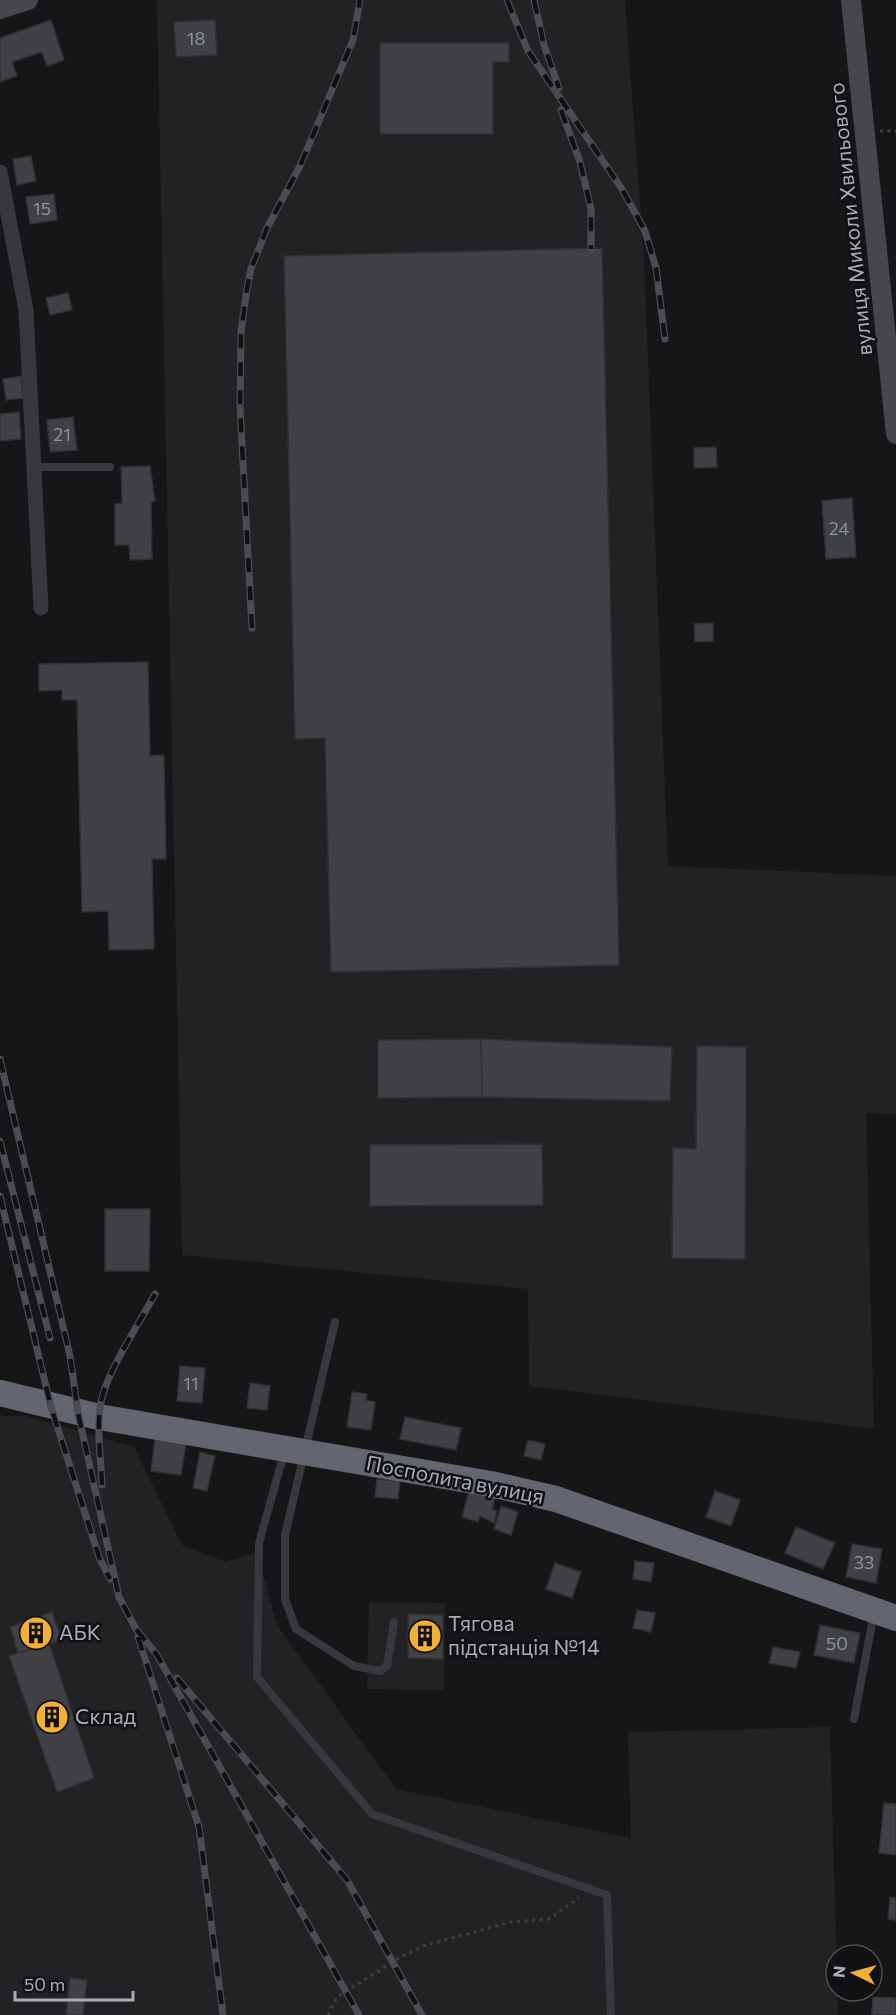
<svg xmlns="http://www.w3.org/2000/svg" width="896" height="2015" viewBox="0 0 896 2015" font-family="Commissioner,sans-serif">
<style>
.built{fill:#222225}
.building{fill:#404145;stroke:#303034;stroke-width:1.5}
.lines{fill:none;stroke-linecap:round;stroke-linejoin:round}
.path{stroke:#3d3f44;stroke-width:3;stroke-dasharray:3 4.5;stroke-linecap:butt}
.lane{stroke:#37383d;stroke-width:8}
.street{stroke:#37383d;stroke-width:15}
.secondary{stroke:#45474d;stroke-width:20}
.highway{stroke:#63666e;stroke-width:26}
.rail-casing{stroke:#4a4c52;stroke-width:7}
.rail{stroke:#111113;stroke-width:4.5;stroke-dasharray:14;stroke-linecap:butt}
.labels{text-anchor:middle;stroke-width:5;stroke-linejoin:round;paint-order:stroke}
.number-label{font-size:18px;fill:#8e929b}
.street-label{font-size:21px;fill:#a8adb8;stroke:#111113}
.poi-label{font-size:21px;fill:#a8adb8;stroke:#111113;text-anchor:start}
</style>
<rect width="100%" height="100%" fill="#161618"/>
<path class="built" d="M157,0H625L644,258L668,866L896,876V1114L866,1113L874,1429L529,1386L528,1289L182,1255Z
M0,1416H26L134,1447L182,1545L226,1562L257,1552L277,1625L396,1789L631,1838L628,1732L830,1727L838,2015H0Z
M369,1602L445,1603L444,1690L367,1689Z"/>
<path class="building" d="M51,20L64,60L47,66L42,52L12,62L17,76L0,82V38Z
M215,20L217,55L176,57L174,22Z
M380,43H509V62H493V134H380Z
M31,156L36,181L17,185L13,159Z
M54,194L57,220L30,224L26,197Z
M602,248L619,965L331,972L325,738L295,739L284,256Z
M68,293L72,310L50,315L46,298Z
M21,376L23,398L6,400L3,379Z
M19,412L21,439L0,441V414Z
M73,417L77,450L50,452L47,420Z
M716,447L717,467L694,468V448Z
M150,466L155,501L151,502L152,559L130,560L129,545H115V504L122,503L121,467Z
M852,498L856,557L826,559L822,501Z
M713,623V641L695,642L694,624Z
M148,662L150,756L164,755L166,859H152L154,949L109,950L108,911L82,912L77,700H62V690L39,691V664Z
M481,1039L672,1047L670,1101L482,1097Z
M481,1039L482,1097L378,1098V1040Z
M697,1046L746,1047L745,1259L672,1258L673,1148L696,1149Z
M542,1144L543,1205L370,1206V1145Z
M105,1209H150L149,1271H105Z
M180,1366L205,1368L202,1403L177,1401Z
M250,1383L270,1386L267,1410L247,1408Z
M352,1392L367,1394L366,1400L375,1402L371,1430L347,1427Z
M405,1417L461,1428L456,1450L400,1439Z
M155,1439L186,1443L181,1475L151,1471Z
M528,1440L545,1444L541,1460L524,1456Z
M200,1452L215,1456L207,1491L193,1488Z
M377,1479L400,1481L398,1499L375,1497Z
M470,1487L496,1494L492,1510L497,1511L494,1523L480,1516L478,1522L462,1517Z
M715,1491L740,1500L731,1526L706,1517Z
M501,1506L518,1512L511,1535L494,1529Z
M796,1527L835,1543L823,1569L785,1553Z
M852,1544L882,1549L876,1583L846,1577Z
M635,1561L654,1563L651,1582L633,1579Z
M555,1563L581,1572L572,1598L546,1589Z
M637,1610L655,1613L651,1632L633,1628Z
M52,1612L62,1640L18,1653L10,1627Z
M408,1614L443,1615V1659L408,1658Z
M820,1625L860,1633L854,1663L814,1655Z
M49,1643L94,1778L57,1792L9,1656Z
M773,1647L800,1652L796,1668L769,1663Z
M884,1803L896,1804V1855L879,1853Z
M890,1897L896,1898V1920L888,1919Z
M70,1978L87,1980L83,2015H66Z
M873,1997L896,1998V2015H872Z"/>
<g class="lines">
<path class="path" d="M880,131H896
M328,2015L337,1997L401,1957L426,1945L511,1922L549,1919L579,1898"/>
<path class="lane" d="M35,467H110
M335,1322L285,1535V1599L296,1629L354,1666L380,1671L387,1666L394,1622
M284,1453L259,1543L257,1677L372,1814L607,1895L611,2015
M854,1719L874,1613"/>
<path class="street" d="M0,172L26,310L41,608"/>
<path class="secondary" d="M851,0L896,434
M0,9L28,0"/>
<path class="highway" d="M0,1393L99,1417L491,1484L556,1499L896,1618"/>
<g class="rail-casing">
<path id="rail" d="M507,0L528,51L622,189L645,231L656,268L665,339
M534,0L544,45L559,88
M561,110L580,162L591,209V249
M252,628L240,407L241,332L247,288L251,269L267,228L300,166L353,40L360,0
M0,1059L70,1356L78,1413L119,1597L136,1629L157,1655L359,2015
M0,1141L50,1338
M0,1196L51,1407L99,1557L110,1579
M102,1485C101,1458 96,1429 101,1402C107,1371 139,1324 155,1294
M138,1637L199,1827L223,2015
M177,1678L347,1880L422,2015"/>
</g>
<use href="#rail" class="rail"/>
</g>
<defs>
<g id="building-disc" transform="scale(1.725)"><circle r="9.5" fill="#f2b134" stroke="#111113"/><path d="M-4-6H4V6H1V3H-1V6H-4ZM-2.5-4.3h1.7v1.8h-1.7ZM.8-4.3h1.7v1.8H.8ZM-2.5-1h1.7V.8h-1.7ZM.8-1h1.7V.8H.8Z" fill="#111"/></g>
</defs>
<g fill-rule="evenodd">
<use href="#building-disc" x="36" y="1633"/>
<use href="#building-disc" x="425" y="1636"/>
<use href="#building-disc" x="52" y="1717"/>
</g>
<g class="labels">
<g class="number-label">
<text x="196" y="45">18</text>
<text x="42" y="215">15</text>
<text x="62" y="441">21</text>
<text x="839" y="535">24</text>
<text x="191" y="1390">11</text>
<text x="864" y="1569">33</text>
<text x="837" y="1650">50</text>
</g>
<g class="street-label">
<text transform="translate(851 219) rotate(-96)" y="7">вулиця Миколи Хвильового</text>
<text transform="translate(455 1480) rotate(11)" y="7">Посполита вулиця</text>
</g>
<g class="poi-label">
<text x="448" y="1631">Тягова<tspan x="448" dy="24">пiдстанцiя №14</tspan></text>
<text x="59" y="1640">АБК</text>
<text x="75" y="1724">Склад</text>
</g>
</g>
<g transform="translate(854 1973) rotate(275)"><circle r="28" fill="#111113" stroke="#4d4f55" stroke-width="1.5"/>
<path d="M0-4.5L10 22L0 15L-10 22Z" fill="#f2b134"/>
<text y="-9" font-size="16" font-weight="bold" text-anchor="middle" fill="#a8adb8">N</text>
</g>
<path d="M15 1991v9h118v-9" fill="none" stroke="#a8adb8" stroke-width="3"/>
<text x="24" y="1991" font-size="18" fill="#a8adb8" stroke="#111113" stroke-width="4.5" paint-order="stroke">50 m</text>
</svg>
